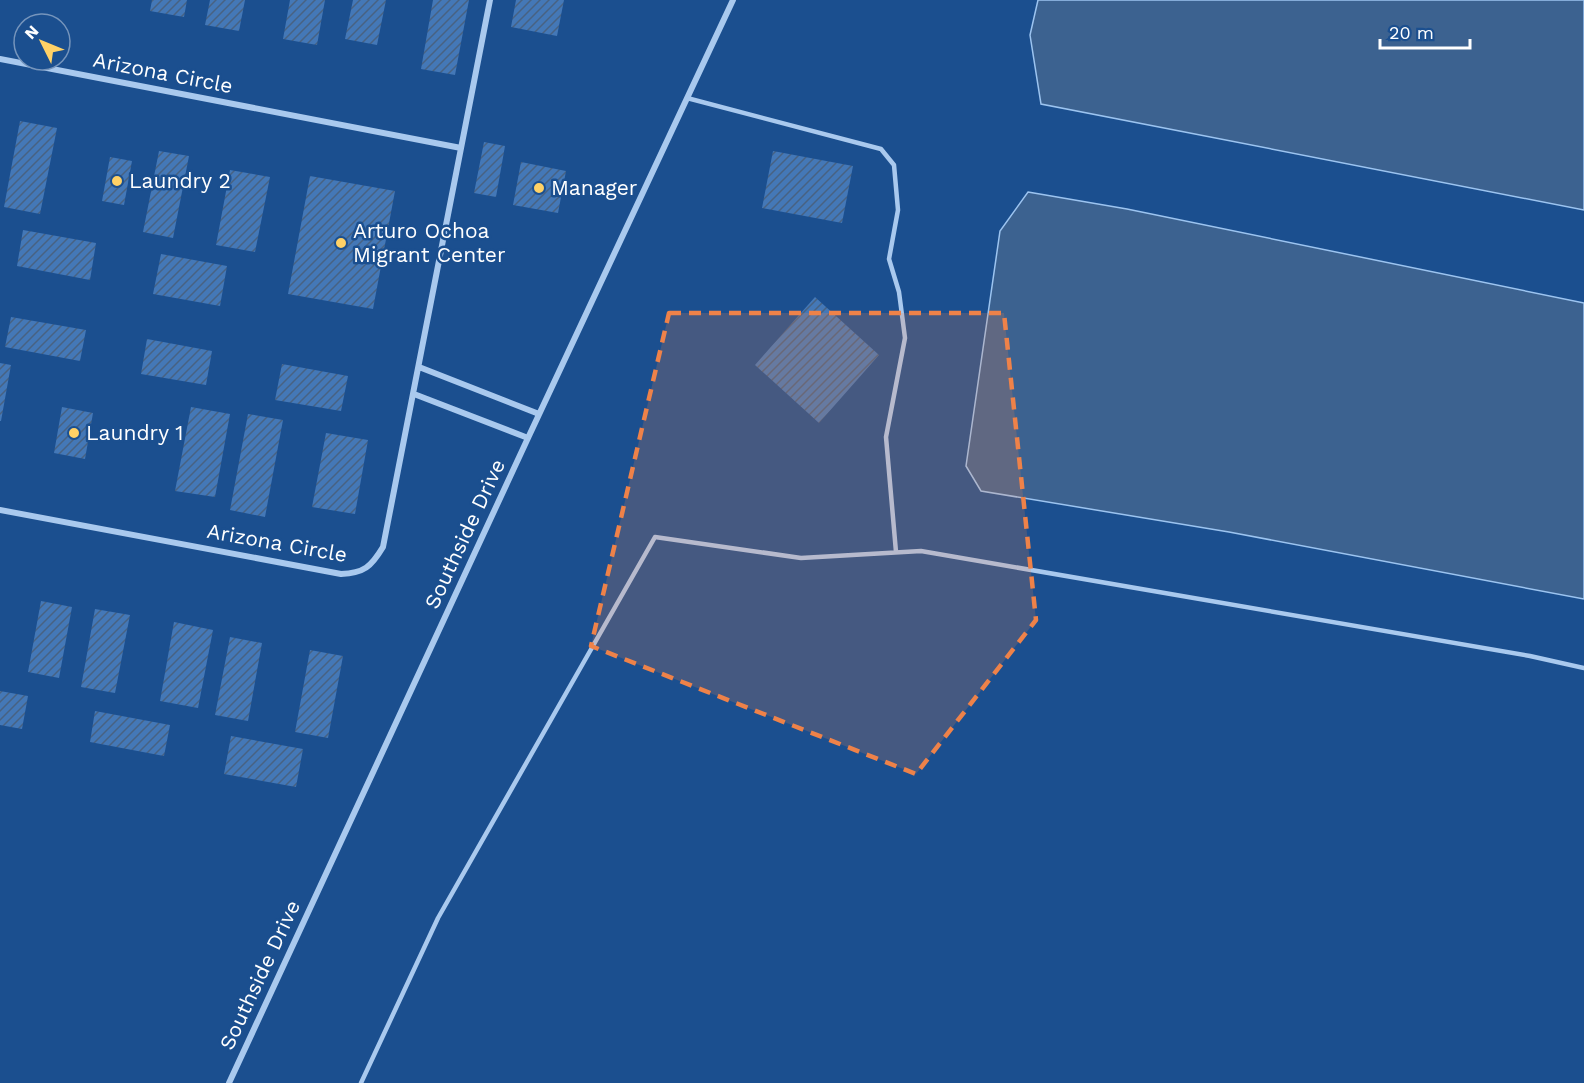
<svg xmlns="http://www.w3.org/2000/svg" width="1584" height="1083" viewBox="0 0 1584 1083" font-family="'Work Sans',sans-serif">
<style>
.water{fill:#3c6290;stroke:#9cc4f0;stroke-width:1.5}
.building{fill:url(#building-hatch)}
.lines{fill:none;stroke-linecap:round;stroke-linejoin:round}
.service{stroke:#a9c9ee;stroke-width:4.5}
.minor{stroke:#a9c9ee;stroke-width:6}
.marked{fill:#ee8249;fill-opacity:0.2;stroke:#ee8249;stroke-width:4.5;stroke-dasharray:12 8;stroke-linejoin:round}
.poi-dot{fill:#ffd166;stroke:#1b4f8f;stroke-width:2}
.labels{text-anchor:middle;stroke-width:5;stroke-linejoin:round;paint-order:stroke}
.street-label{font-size:21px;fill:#fff;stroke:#1b4f8f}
.poi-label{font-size:21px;fill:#fff;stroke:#1b4f8f;text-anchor:start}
</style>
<defs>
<pattern id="building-hatch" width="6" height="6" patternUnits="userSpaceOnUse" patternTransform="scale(1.5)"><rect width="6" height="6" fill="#4478b7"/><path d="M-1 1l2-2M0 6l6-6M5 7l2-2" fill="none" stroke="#486282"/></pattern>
</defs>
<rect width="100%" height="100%" fill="#1b4f8f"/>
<path class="water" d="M1038,0H1584V210L1041,104L1030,35Z
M1028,192L1127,209L1584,303V599L1229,532L981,491L966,466L1000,231Z"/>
<path class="building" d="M152,0H187L184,17L150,11Z
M210,0H245L239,31L205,25Z
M290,0H325L317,45L283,39Z
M353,0H386L377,45L345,39Z
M433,0H469L455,75L421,69Z
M516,0H564L557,36L511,27Z
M20,121L57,128L40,214L4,207Z
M484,142L505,146L496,197L474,193Z
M159,151L189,156L173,238L143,232Z
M773,151L853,166L842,223L762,208Z
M110,157L132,161L124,205L102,201Z
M521,162L566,171L558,213L513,205Z
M230,170L270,177L255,252L216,245Z
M310,176L395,191L373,309L288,294Z
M23,230L96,243L90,280L17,266Z
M161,254L227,266L220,306L153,294Z
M815,297L879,355L819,423L755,365Z
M11,317L86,330L80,361L5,347Z
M147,339L212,351L206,385L141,374Z
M0,363L11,365L1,421H0Z
M282,364L348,376L341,411L275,400Z
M62,407L93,413L85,459L54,453Z
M191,407L230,414L215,497L175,491Z
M248,414L283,420L265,517L230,510Z
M326,433L368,440L355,514L312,507Z
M41,601L72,607L59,678L28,672Z
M95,609L130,615L115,693L81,687Z
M174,622L213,630L198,708L160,701Z
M230,637L262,643L248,721L215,715Z
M310,650L343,656L328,738L295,732Z
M0,691L28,696L22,729L0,725Z
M95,711L170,725L164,756L90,742Z
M231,736L303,749L296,787L224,774Z"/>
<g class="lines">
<path class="service" d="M687,98L881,149L894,165L898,210L889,259L899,292L905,338L886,437L896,552
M361,1083L438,918L655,537L801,558L921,551L1530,656L1584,668"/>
<path class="minor" d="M0,59L461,148
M419,367L539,414
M414,394L528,438
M0,510L341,574C364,573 371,567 383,547L490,0
M229,1083L528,438L733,0"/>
</g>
<path class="marked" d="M669,313H1004L1036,620L916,774L591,646Z"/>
<g class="poi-dot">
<circle cx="117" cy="181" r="6"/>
<circle cx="539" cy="188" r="6"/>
<circle cx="341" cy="243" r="6"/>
<circle cx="74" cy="433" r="6"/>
</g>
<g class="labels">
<g class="street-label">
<text transform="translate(163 73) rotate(11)" y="7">Arizona Circle</text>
<text transform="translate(465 534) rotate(-65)" y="7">Southside Drive</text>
<text transform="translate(277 543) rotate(10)" y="7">Arizona Circle</text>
<text transform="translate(260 975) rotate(-65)" y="7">Southside Drive</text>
</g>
<g class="poi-label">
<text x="129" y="188">Laundry 2</text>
<text x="551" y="195">Manager</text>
<text x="353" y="238">Arturo Ochoa<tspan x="353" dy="24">Migrant Center</tspan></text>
<text x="86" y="440">Laundry 1</text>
</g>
</g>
<g transform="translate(42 42) rotate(313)"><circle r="28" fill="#1b4f8f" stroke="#7695bc" stroke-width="1.5"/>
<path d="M0-4.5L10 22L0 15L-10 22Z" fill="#ffd166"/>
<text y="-9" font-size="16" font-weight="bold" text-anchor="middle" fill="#ffffff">N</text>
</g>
<path d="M1380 39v9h90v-9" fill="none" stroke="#ffffff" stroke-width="3"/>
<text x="1389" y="39" font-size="18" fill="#ffffff" stroke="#1b4f8f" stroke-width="4.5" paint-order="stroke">20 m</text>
</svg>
